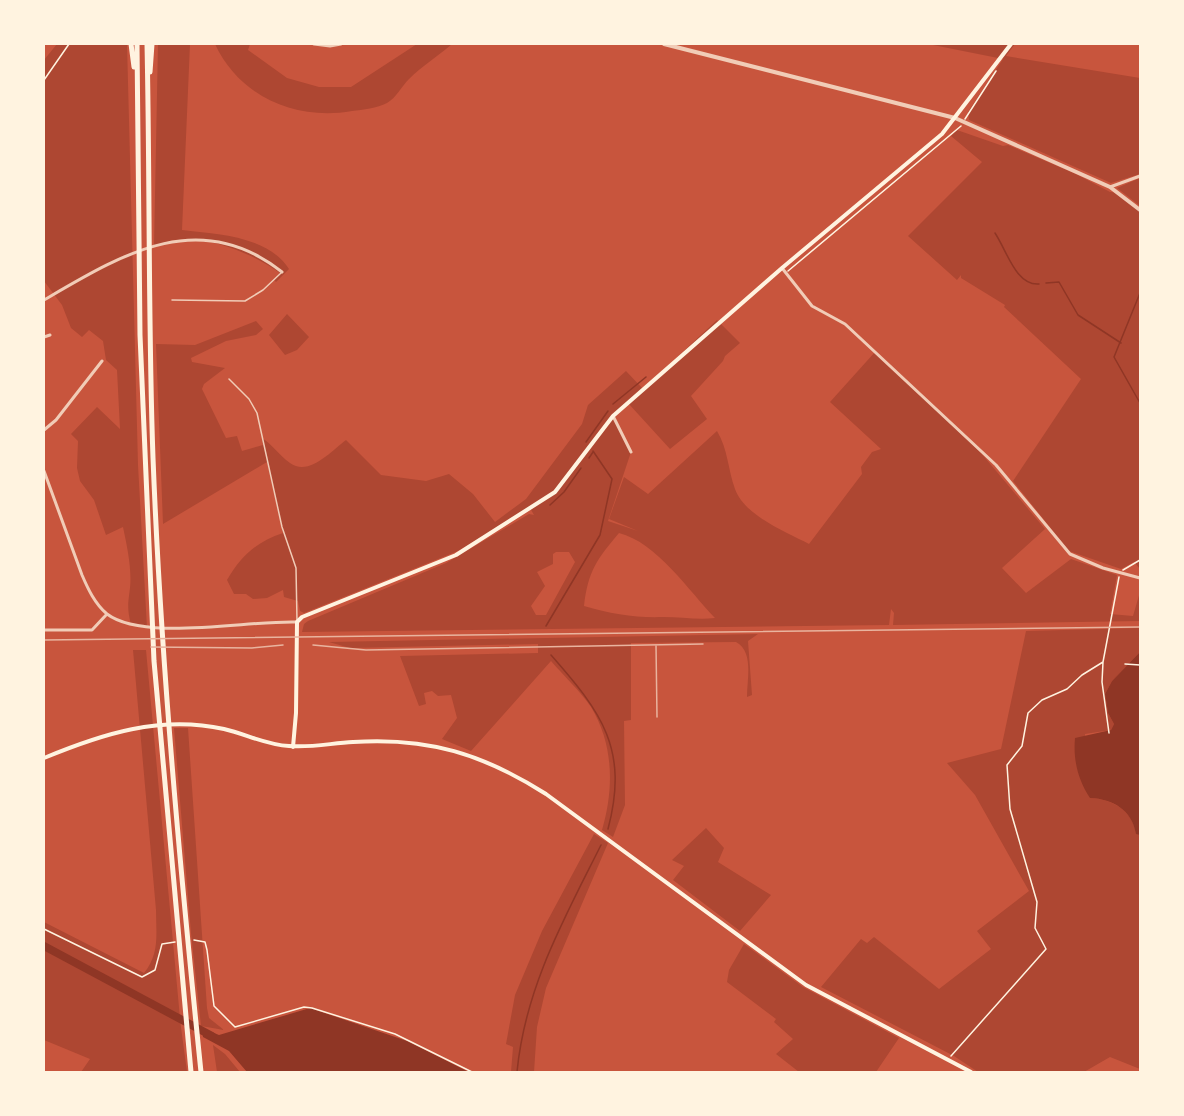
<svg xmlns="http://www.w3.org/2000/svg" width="1184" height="1116" viewBox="0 0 1184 1116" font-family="Rubik,sans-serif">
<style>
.green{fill:#ae4732;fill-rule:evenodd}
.water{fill:#8f3625}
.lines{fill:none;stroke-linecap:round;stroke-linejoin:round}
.stream{stroke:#8f3625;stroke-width:1.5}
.river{stroke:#8f3625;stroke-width:8}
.path{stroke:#fff3e0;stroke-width:1.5}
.service{stroke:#f1ccb7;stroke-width:1.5}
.minor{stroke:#f1ccb7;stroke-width:3}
.tertiary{stroke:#f1ccb7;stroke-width:4}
.secondary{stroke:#fff3e0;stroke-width:4}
.motorway{stroke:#fff3e0;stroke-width:5}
.rail{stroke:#e9b49f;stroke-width:1.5}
</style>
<rect width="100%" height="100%" fill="#c8553d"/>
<path class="green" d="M57,44H127L138,465L147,628L131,625C127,608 128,604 130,588C132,569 127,546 123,527L106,535L94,500L80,481L77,468L78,441L71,434L97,407L120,429L117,370L106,360L103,341L89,330L82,337L71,328L62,305L44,281V60Z
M158,44H190L182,230C217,234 268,236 289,269L276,282L274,280L280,273C247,250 194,228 154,246Z
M215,44H250L248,50L287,78L319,87H351L417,44H452C438,56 422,66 409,79C402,86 396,98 387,103C377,108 363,110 352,111C295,121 239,96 215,44Z
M928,44H1015L1006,56L1140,78V174L1111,183L969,120L968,112L1003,59Z
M957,130L1003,146L1008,145L1076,174L1110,192L1121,193L1140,208V569L1134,562L1121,569L1069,551L1013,481L1081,379L1004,307L1005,305L961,278V275L957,280L908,236L982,162L951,136Z
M1140,178V206L1117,188Z
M287,314L309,337L297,350L285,355L269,335Z
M717,320L740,343L725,356L723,361L691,396L707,419L670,449L628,403L613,416L631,452L608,521L638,531L609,519L624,477L648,494L717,431C728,449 728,470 735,489C745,516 786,532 809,544L862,474L861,467L872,452L881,449L830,402L875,352L981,453L1045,529L1002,568L1026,593L1071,559L1117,575L1110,614L1133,616L1140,592V621L893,625L894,613L891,609L889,625L302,632L304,624L308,621L446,563L529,514L534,515L530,508L458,551L304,613L300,611L298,601L284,597L283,590L267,598L253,599L246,594H234L227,580C241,556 256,542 283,533L267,462L163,524L156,344L195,345L256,321L263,329L256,335L226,341L191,358L192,362L225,368L204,384L202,389L226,438L237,436L242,451L263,445L262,438C273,445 279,455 290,463C309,477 331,451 346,440L381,475L426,481L449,474L473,494L495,522L526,499L582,424L588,405L626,371L643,389ZM619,533C656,542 689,591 715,618C698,620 681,617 663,617C636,618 611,614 584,606C588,571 597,559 619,533ZM556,552H569L575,562L546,615H536L531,606L545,586L537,572L553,564V554Z
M1140,628V652L1112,681L1105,694L1108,713L1114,724L1111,730L1085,734L1090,798C1112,799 1132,810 1136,833L1140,835V1069L1110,1057L1084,1072H978L954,1056L821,987L861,939L867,943L874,937L939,989L991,949L977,931L1029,891L975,795L947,763L1001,749L1026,631Z
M758,634L748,641L752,695L747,697C747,678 754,652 736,642L631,643V720L624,721L625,805L613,837L602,830C614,789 614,745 591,707C580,691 564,676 551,661L471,751L442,739L457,718L451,695L438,696L432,691L424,693L426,704L419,706L400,656L538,653V644L350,648L329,642Z
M133,650H146L180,1018L166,1011L180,1020L187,1072H81L90,1059L44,1040V922L144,973C160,954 156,933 156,910Z
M174,728H188L207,1008L209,1018L224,1030L201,1026L191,933Z
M706,828L724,848L718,862L771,895L740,931L673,880L684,866L672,860Z
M594,834L608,843L546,988L537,1027L534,1072H511L513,1047L506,1044L515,995L542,931Z
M744,944L803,987L899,1038L876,1072H799L776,1054L793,1039L774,1022L776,1019L727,982L729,970Z
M213,1045L225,1054L240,1072H217Z"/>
<path class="water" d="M1140,652V835L1136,834C1132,810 1113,799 1090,798C1078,780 1073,760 1075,738L1111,730L1114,724L1108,713L1105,694L1112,681Z
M310,1008L407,1041L469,1072H247L229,1051L203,1037L202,1028L219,1035Z"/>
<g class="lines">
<path class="stream" d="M995,233C1007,251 1016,286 1039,284
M1046,283L1059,282L1078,315L1121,343
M1140,293L1114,357L1140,403
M613,404L646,377
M586,442L608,411
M589,458L593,452
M550,505L564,492L581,468
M546,626L600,535L612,479L593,451
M551,655C602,713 629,749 608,829
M517,1072C525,988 564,919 601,845"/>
<path class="river" d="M44,946L212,1036"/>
<path class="path" d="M44,80L69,44
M965,119L996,71
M788,271L961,126
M1123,570L1140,560
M1125,664L1140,665
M1109,733L1102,682L1103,662L1119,577
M44,929L142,977L155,970L162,944L175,942
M194,940L205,942L207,950L214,1006L235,1027L304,1007L312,1008L395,1034L472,1072
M951,1056L1046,949L1035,928L1037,902L1010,809L1007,765L1022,746L1028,713L1042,700L1067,689L1082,675L1103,662"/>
<path class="service" d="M172,300L245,301L263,290L281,273
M229,379L249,399L257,413L282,527L296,568L297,621"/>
<path class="minor" d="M314,44L330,46L341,44
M1110,187L1140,176
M782,268L812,306L845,324L996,465L1070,554L1103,568L1140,578
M44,300C121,255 199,206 282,272
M44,337L50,335
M613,416L631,452
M44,430L56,420L102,361
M44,471L82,575C88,589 95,604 107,614C144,642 249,620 297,622
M44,630H92L107,614"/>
<path class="tertiary" d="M664,44L955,118L1110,187L1140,210"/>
<path class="secondary" d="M293,747L296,713L297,622L302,617L456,555L555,492L613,416L782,268L942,134L1011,44
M44,758C102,734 160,715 224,729C246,734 266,745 289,746C311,748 332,743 353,742C428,737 483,754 546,794L806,985L971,1072"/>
<path class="motorway" d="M131,44L134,67
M137,44L140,335L154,661L191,1072
M147,44C150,182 148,320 153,458C161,663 180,868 201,1072
M150,72L152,44"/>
<path class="rail" d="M44,640L1140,627
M313,645L366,650L703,644
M656,645L657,717
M151,647L252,648L283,645"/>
</g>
<rect width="1184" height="1116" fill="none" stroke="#fff3e0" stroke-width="90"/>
</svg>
